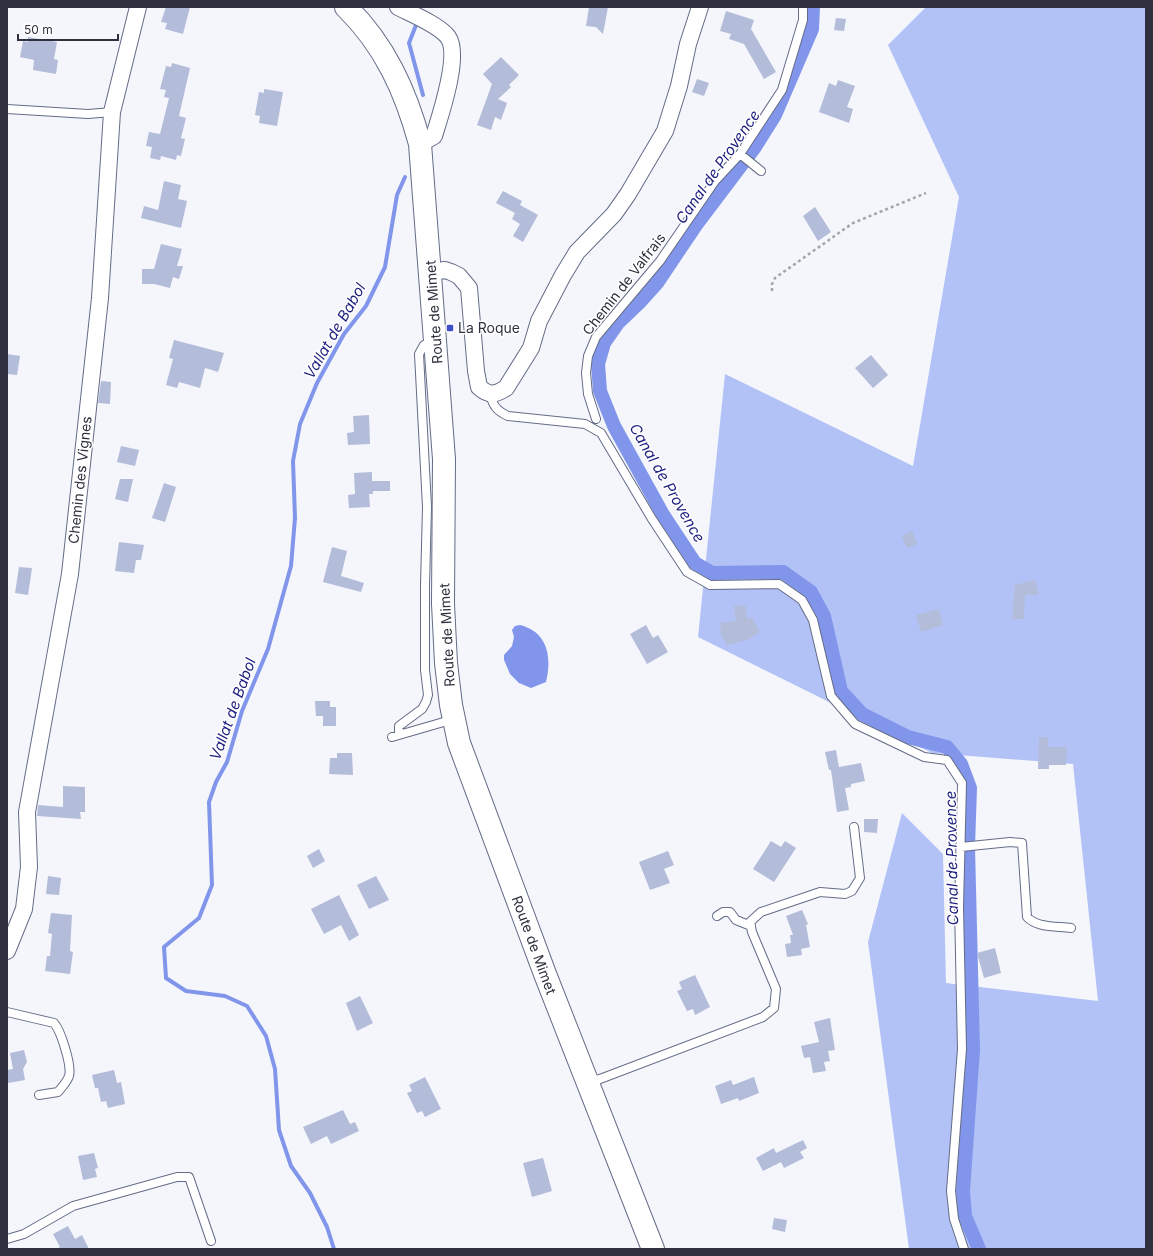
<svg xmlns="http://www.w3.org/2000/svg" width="1153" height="1256" viewBox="0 0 1153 1256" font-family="Inter,sans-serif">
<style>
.forest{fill:#b3c2f6}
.water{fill:#8196eb}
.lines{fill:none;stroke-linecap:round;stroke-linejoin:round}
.stream{stroke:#8196eb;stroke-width:4}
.canal{stroke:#8196eb;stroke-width:14}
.building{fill:#b3bcd9}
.service-casing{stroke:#646c86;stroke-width:10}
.minor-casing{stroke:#646c86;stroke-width:18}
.secondary-casing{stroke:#646c86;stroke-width:24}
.path{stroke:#a3a5ae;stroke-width:2.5;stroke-dasharray:3 3;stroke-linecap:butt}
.service{stroke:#fff;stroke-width:8}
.minor{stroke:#fff;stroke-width:16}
.secondary{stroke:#fff;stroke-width:22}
.poi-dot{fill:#4151c5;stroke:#fff;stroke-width:1.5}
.labels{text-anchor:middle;stroke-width:3;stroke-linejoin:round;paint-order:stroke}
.street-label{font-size:14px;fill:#2e313d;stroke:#fff}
.poi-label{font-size:14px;fill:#2e313d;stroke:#fff;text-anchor:start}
.water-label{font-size:15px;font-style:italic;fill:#1d1f7f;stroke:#fff}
</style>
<rect width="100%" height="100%" fill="#f4f6fc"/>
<path class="forest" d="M926,7H1146V1249H909L868,942L902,813L943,854L946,983L1098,1001L1073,764L932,753L698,637L725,374L913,466L959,197L888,45Z"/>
<path class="water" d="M520,625C548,632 552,657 546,682L531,688L519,683L510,674L504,660V655L512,646L514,637L512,630L515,626Z"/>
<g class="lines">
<path class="stream" d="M418,20L409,43L423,95
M334,1249L327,1227L310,1193L291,1166L279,1130L275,1069L266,1036L247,1006L225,996L186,991L166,978L164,947L199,918L212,885L209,802L216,782L227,762L242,711L268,649L291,566L295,518L293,461L300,424L317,383L344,334L366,306L385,267L397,195L405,177"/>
<path class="canal" d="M813,7L812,29L775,115L755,147L696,225L657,283L639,303L618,323L604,343L598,364L600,391L614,426L662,513L695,563L712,573L783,572L811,592L824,616L841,691L862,714L908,737L947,747L961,764L970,788L968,847L973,1050L963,1191L965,1216L979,1249"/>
</g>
<path class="building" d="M166,7H190L183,34L165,29L167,23L161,22Z
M589,7H608L603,34L596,27L586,26Z
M726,11L754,20L751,29L776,72L764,79L744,44L729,39L731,34L720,31Z
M836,18L846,19L844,31L834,30Z
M28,37L57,42L54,59L58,60L56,74L33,70L34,60L20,57L23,41L28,42Z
M501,57L519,75L509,85L511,87L498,99L507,103L501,120L495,117L491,130L477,125L492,84L483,74Z
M172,63L190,68L179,116L186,118L181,138L185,139L181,156L177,155L176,160L161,156L160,160L150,158L152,147L146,146L149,132L160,134L169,98L164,97L166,90L160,89L166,66L171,67Z
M697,79L709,83L704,96L692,92Z
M838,80L855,86L847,107L853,109L849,123L819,112L829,83L836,86Z
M264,89L283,92L277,126L259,123L260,116L255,115L259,92L264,93Z
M164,181L181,185L178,199L187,201L181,228L141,218L144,206L158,210Z
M503,191L522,201L520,205L538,215L523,242L513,236L520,224L512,219L515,213L496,203Z
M815,207L831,232L818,241L803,216Z
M161,244L182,249L177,266H183L179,279L173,277L170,288L154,284H142V269H154Z
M174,340L224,353L218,372L205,368L200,388L179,382L177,388L166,385L173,359L169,358Z
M7,354L20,356L17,375L7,374Z
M871,355L888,375L873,388L855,368Z
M101,381L111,382L110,404L98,403Z
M369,415L370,444L348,445L347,433L354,432L353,416Z
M121,446L139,450L135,466L117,462Z
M372,472V481H390V491H373V494H369L370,507L349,508L348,495L355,494L354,473Z
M120,479H133L128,502L115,499Z
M164,483L176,487L165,522L152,518Z
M912,531L917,544L907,548L902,536Z
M119,542L144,545L141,560H136L134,573L115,571Z
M332,547L347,551L341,576L364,583L361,592L323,582Z
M19,567L32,568L28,595L15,593Z
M1035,580L1039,595H1025L1024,619H1012L1015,585Z
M745,605L747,619L752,618L760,632L747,640L726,645L725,639H723L721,634L720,623L736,621L734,606Z
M939,609L943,625L921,632L916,615Z
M646,625L653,638L658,635L668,652L647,664L630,634Z
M315,701H330V707H336V726H323V716H316Z
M1039,737H1048V747H1067L1066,765H1049V769H1038Z
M836,750L839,767L861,763L865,781L851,784V787L845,788L849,810L837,812L831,770H829L825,752Z
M337,753H352L353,775L329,774L330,758H337Z
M63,786L85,787V812H80L81,819L37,816L38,805L63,807Z
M864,819H878L877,833L864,832Z
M771,841L781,847L785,841L796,848L774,882L753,869Z
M319,849L325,861L313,868L307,856Z
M668,851L674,865L664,869L670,883L650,890L639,862Z
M48,876L61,878L59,895L46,894Z
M376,876L389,900L369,909L357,885Z
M339,895L359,935L349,941L341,925L324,934L311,909Z
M802,910L808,924L806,925L810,947L801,949L802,955L787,957L785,944L791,943L790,935H793L786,916Z
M51,913L72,915L70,951L73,952L70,974L45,971L47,956H50L52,934L48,933Z
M995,948L1001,973L984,978L977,953Z
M695,975L710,1007L695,1015L693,1009L687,1011L677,991L682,989L679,982Z
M360,996L373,1023L357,1031L346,1003Z
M830,1018L835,1050L828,1051L830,1061L824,1062L826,1071L813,1073L810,1057L804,1058L801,1046L819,1042L814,1022Z
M24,1050L27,1062L23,1069L25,1080L8,1083L7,1070L13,1069L10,1053Z
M114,1070L117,1083L121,1082L125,1104L108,1108L106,1101L101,1102L98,1088H95L92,1075Z
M425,1077L441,1109L425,1117L422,1111L417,1113L407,1093L412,1091L409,1085Z
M754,1077L759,1093L739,1101L738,1098L721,1104L715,1086L731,1080L733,1085Z
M343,1110L350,1124L355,1122L359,1131L331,1144L327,1136L311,1144L303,1127Z
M803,1140L807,1148L800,1152L804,1158L784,1168L781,1162L763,1171L756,1158L774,1148L776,1153Z
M94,1153L98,1168L95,1169L97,1177L83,1180L78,1156Z
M543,1158L552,1191L532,1197L523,1163Z
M774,1218L787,1220L785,1232L772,1229Z
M68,1226L75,1239L82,1235L89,1249H56L60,1247L53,1234Z"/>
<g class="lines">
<g class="service-casing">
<path id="service" d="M7,109L88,114L112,112
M740,154L761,171
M490,394C493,406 497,411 508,416L585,424L601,433L652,519L687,572L710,585L779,584L802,600L813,620L831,696L855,724L924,757L947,760L962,783L959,907L962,1049L951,1191L954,1219L964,1249
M596,419L588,394L586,373L588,356L596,337L660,261L715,181L740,154L782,90L803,20V7
M399,735V726L422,709L426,702L428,695L425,670V586L427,507L419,354L424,345L433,342
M392,737L454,719
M961,847L1010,842L1022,843L1027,917C1037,928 1057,926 1071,928
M717,916L723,912H730L736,920L751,926
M7,1012L54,1023C61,1031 72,1066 69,1076C67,1082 62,1087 58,1092L39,1095
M588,1082L600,1079L763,1017L774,1008L776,989L752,932L750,922L761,912L820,892L845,894L852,891L860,878L854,827
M7,1239L24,1234L73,1206L177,1177H189L211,1241"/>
</g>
<g class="minor-casing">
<path id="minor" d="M398,7C412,14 439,25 448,37C461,55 440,116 434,136L420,144
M431,272L445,270L451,272L459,276L469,288L476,371L479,387C489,396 495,395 506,388L531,348L539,321L563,275L577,252L614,214L628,194L665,131L679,86L688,44L700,7
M7,951L24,909L29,867L27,812L70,574L100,298L112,112L138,7"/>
</g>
<g class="secondary-casing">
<path id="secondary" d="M346,7C385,45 406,92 420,144L444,459L443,604L446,663L451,705L459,743L545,974L653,1249"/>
</g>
<path class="path" d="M772,291V284L775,278L853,223L926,193"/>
<use href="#service" class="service"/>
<use href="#minor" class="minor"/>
<use href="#secondary" class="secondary"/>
</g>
<rect class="poi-dot" x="446" y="324" width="8" height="8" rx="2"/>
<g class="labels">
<g class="street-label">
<text transform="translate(624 284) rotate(-52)" y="5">Chemin de Valfrais</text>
<text transform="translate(434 312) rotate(-94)" y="5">Route de Mimet</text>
<text transform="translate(80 480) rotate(-84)" y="5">Chemin des Vignes</text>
<text transform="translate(447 635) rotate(-93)" y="5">Route de Mimet</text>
<text transform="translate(534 945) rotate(70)" y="5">Route de Mimet</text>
</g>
<g class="poi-label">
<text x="458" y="333">La Roque</text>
</g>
<g class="water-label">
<text transform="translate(718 167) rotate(-55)" y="5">Canal de Provence</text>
<text transform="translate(335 331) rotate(-60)" y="5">Vallat de Babol</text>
<text transform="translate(667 483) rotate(60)" y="5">Canal de Provence</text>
<text transform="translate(233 709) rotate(-70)" y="5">Vallat de Babol</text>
<text transform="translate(952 858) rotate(-91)" y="5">Canal de Provence</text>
</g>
</g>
<rect width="1153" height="1256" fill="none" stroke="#2e313d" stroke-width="16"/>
<path d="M18 34v6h100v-6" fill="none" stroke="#2e313d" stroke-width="2"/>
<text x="24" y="34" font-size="12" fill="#2e313d" stroke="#ffffff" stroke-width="3" paint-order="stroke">50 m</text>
</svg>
